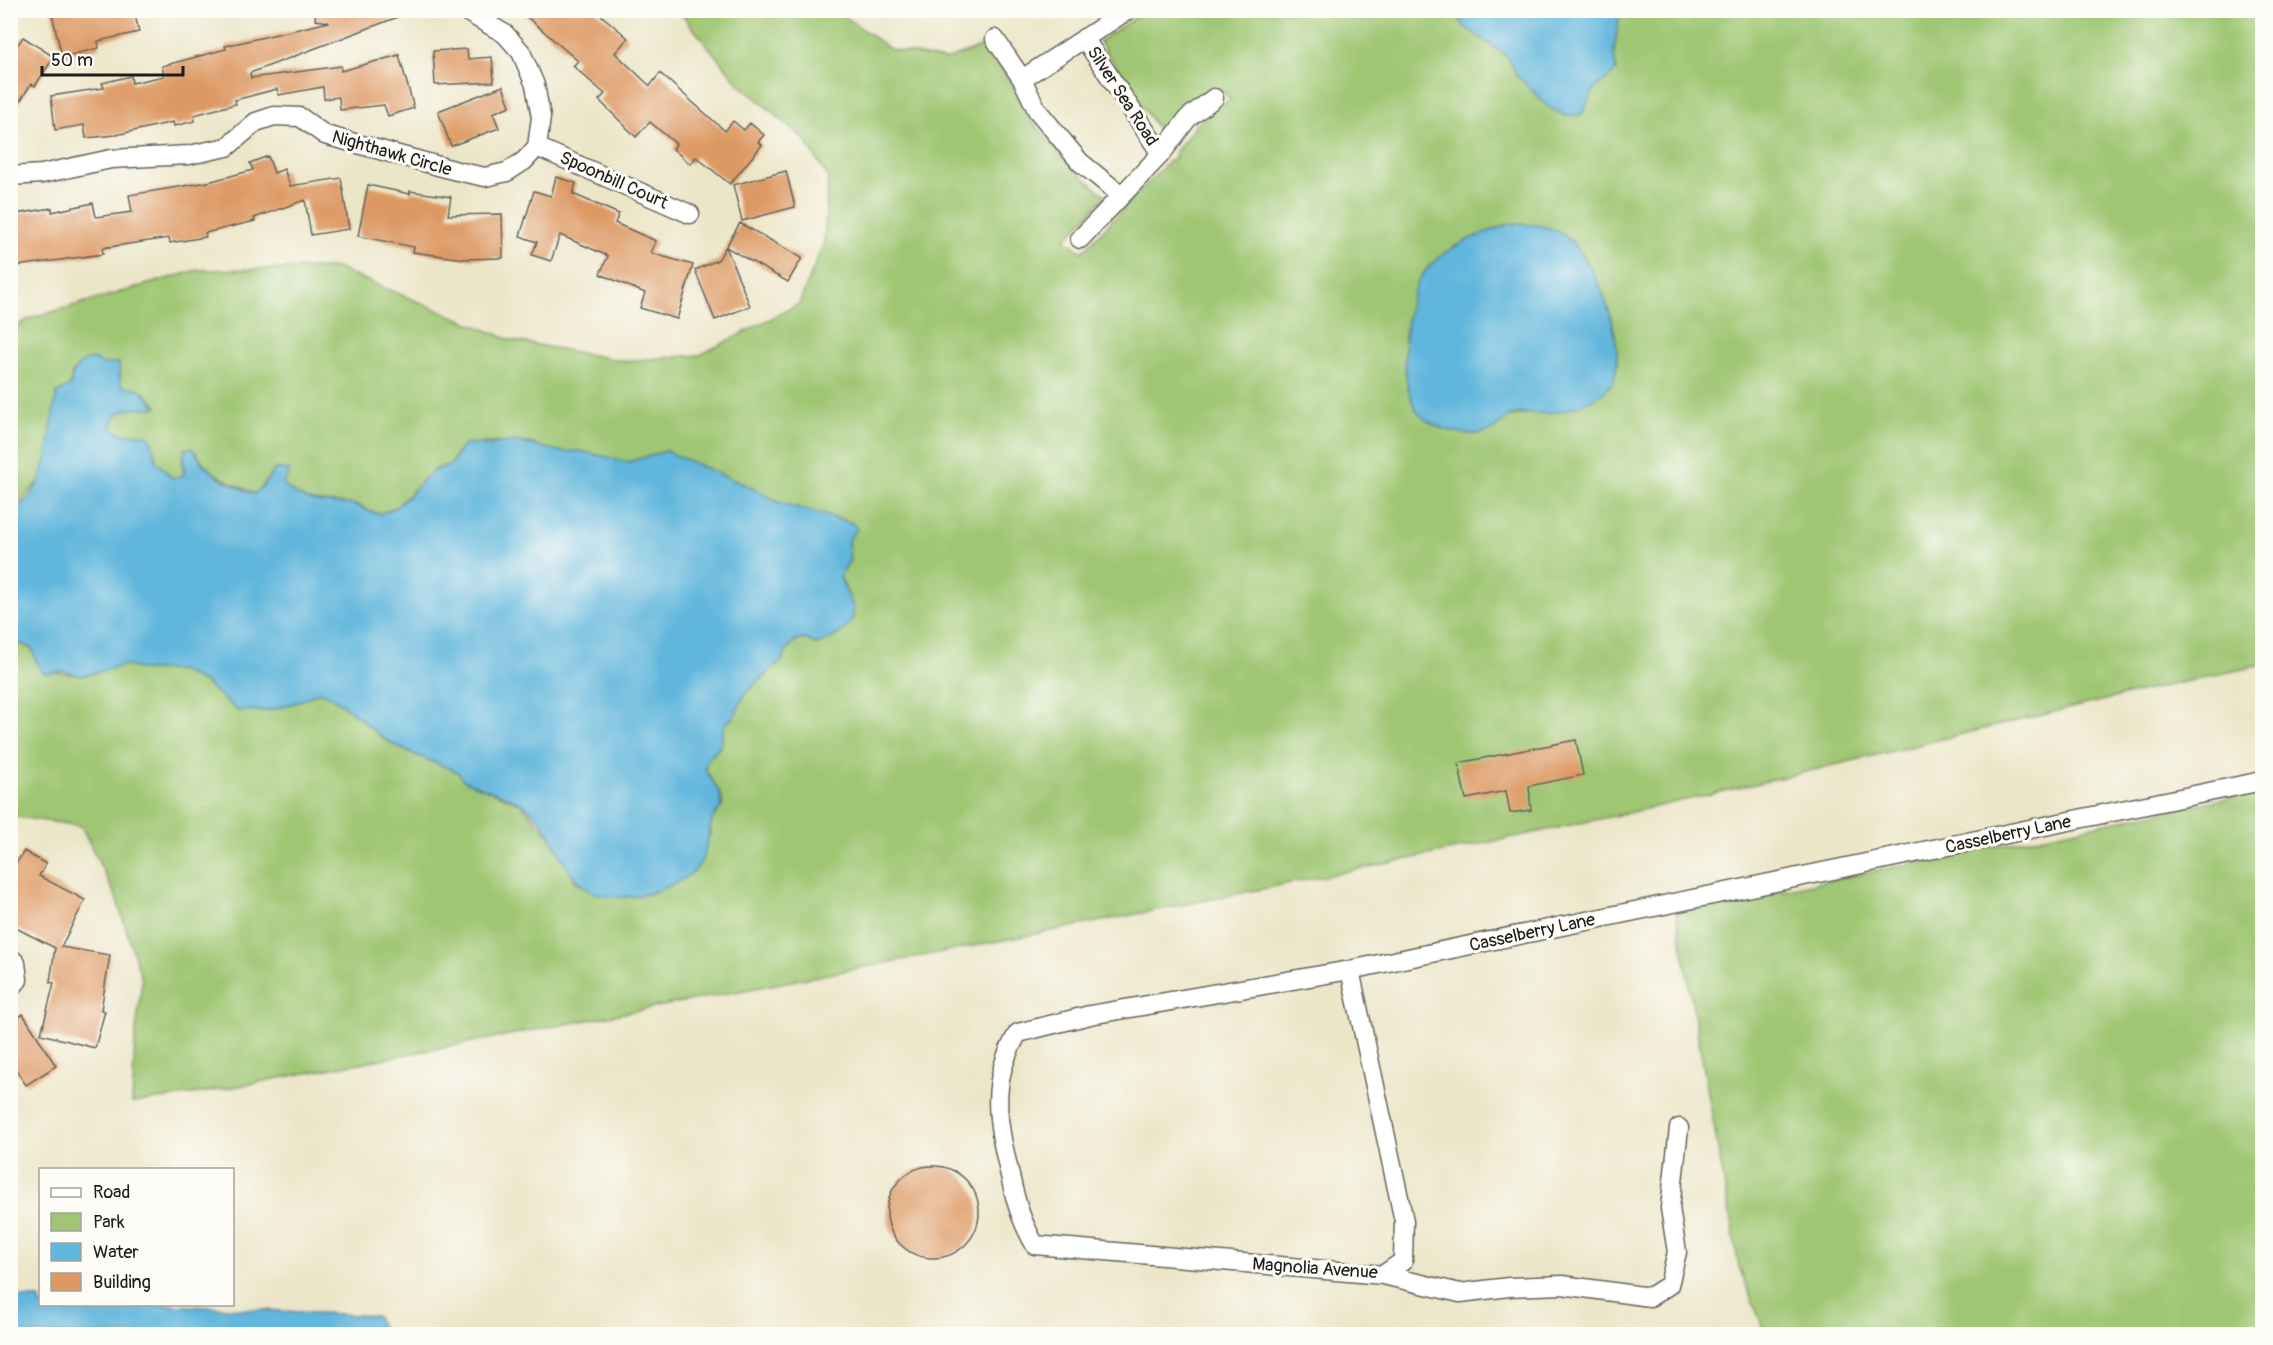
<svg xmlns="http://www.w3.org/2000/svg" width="2273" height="1345" viewBox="0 0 2273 1345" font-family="Pangolin,sans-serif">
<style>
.green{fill:#9fc672;stroke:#5e7147;stroke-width:1.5;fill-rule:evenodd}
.water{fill:#60b6dc;stroke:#3e697c;stroke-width:1.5}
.building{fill:#dd9964}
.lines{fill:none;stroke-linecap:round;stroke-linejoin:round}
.minor-casing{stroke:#656359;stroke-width:21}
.minor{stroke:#fff;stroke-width:18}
.labels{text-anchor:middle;stroke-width:6;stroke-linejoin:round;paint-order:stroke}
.street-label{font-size:18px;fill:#1c1c1c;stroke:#fdfcf7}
</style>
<rect width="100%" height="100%" fill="#fdfcf7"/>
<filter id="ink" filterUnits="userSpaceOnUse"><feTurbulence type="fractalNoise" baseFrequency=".0167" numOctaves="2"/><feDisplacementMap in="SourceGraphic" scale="12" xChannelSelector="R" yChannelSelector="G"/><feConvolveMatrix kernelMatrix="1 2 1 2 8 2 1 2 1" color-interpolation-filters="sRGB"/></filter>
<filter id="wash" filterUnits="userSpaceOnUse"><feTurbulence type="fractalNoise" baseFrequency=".008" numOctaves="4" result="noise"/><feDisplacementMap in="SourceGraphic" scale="24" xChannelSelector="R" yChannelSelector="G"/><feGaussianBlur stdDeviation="1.35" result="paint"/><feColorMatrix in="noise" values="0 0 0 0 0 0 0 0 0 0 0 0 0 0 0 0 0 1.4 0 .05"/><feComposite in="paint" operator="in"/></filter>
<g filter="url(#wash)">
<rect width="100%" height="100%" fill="#ece6c9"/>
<path class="green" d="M679,11H837L890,49L946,60L986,45L1013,84L1028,116L1071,167L1106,196L1065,240L1082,252L1168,162L1176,158L1174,154L1196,125L1230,99L1215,84L1180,111L1162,136L1099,41L1146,11H1454L1465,27L1508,57L1516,74L1548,106L1566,116L1589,100L1594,89L1616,71L1614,52L1620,11H2262V665C2042,711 1825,771 1604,818C1140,917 673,1004 206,1092L132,1103L135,1040L142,980L116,897L81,826L11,816V644H22L32,649L40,670L82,676L125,665L143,670H179L205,683L238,711C249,709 260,712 271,710C287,706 304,700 319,692C349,703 361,723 386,740C408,754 434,761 458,772L463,780L521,804L549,835L578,885L649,894L661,888L710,835V822L722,806L723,800L705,769L707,760L720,747L724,726L734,716L746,692L783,659L787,649L795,641L805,639L816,644L838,635L853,609L840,576C854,555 848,542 840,519L778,502L750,487L666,452L628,462L580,451L563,452L546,449L530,443H479L456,453L452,463L434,470L397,506L383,513H371L361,506L350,504L307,501L283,485L289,470L275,469L263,486L254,494C233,481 209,477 197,453L182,458L184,475L172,478L156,461L151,439C138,436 118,437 111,426C116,404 139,409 157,406L145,393L123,387L120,381V371C104,358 90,366 72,373L70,386L53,420L47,464L41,479L11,512L10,330L31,318L197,270L337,268L510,340L625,361L700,355L799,304L824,242L828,177L804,139L739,84ZM1509,224L1530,413L1506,418L1409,386L1405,330L1465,241Z
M2262,791V1334H1772L1764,1330L1739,1267L1676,912Z"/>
<path class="water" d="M1454,11H1620L1614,52L1616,71L1594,89L1582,114L1566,116L1548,107L1516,74L1508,57L1465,27Z
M1509,224C1527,224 1546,224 1562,234C1594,252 1640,364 1604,392C1590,402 1566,412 1549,413C1538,414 1528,412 1517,414C1509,415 1505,420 1498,426C1486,436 1471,435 1455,432C1440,429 1421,421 1414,406C1400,374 1402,307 1421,277C1440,248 1477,235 1509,224Z
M93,359L103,364L119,363L120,381L123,387L138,388L157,407C140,411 116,402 111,426C119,439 134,432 147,435L151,439L156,461L172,478L184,475V449L193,448L203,464L221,479L254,494L263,486L275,469L290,470L283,485C308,504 317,503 348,504C361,504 369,515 382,513C404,508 415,484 432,472C438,468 449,467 453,462C457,455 460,449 466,443L489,445L515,441L563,452L580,451L628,462L666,451L750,487L778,502L852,523L857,529L848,540L850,560L840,576C843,587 850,597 853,607C857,629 832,639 816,644L805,639L795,641L787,649L783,659L746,692L734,716L724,726L720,747L707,760L705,769L719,791L722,807C702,822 713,854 694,871C680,884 654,893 636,896C555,908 571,836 522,804C508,795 479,788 463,780L458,772C434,761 408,754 386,740C362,723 347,702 319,692C304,700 287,706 271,710C260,712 249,709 238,711L205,683L179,670H143L125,665L82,676L63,671L46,674L40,670L32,649L22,644H11V512C55,485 46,436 57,393L70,386C72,372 77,361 93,359Z
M10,1297L40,1298V1304L170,1305L376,1316L386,1334H11Z"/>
<g id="blocks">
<path class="building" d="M51,10H134L139,32L98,41L99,48L62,57Z
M316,10L411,12L250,73L251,78L341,66V71L399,55L414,108L388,116L384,105L340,110L339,97L324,99L323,87L279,95L277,89L235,100L236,104L194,115L195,121L174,126L173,122L116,135L86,138L84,125L55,130L51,96L104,88L102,83L131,76L132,83L164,76L162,66L226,49L225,46L329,22L315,20Z
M519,10H595L628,38L615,53L650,86L660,73L725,131L733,121L744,130L750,123L764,135L758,142L762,145L730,184L696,157L690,164L673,149L676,144L650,122L636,137L599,100L605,94L573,66L578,61Z
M23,37L54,57L35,86L31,84L10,117V55Z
M467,49L468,59L492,57L494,82L435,85L433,51Z
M503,86L510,106L493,113L499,128L451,146L438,111Z
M268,156L274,173L284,169L290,186L341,178L349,229L311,235L305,200L254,218L255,221L205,233L206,237L170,243L169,238L102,248L103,254L10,267V215L52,208V212L93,203L96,217L132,212L129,195L208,182L253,170L250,163Z
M786,171L795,207L742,221L733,185Z
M556,177L576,183L573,194L619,214L615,223L656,241L651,253L693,265L677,319L640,308L645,293L600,274L608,256L560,235L551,261L532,255L537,242L520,236L534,191L551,196Z
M368,185L410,194V191L451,197L448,215L502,214L503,258L464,259L413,252L414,247L358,236Z
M740,223L802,258L788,282L726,247L750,306L715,320L695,270L718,260Z
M1576,740L1583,775L1529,786L1531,810L1510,813L1506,791L1466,799L1458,763Z
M24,851L46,864L39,876L85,900L61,947L110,955L101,1010L105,1011L95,1048L41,1034L54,983L50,982L55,948L10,925V873Z
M23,1014L56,1066L26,1085L10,1061V1022Z
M887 1212a46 46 0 1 1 92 0a46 46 0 1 1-92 0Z"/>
</g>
</g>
<g filter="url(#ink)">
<use href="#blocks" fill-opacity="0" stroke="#656359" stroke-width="1.5"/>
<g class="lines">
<g class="minor-casing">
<path id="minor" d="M1084,38L1161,154
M995,39L1022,79L1037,110L1080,162L1121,195
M1022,79L1128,10
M537,147L690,214
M10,176L42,174L111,159L189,155L227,147L256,122L274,116L300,117L325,135L457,171L485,177L507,172L524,161L537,147L541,117L535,85L521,52L505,34L464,10
M1080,239L1161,154L1188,118L1214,98
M10,957L16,963L18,980L10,989
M1350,970L1404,1221L1403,1261L1383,1275L1035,1245C1020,1219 1015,1199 1009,1171C997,1120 989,1081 1018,1033L1090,1015L1350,970L2262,781
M1383,1275L1460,1293L1509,1287L1562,1285L1650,1297L1669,1285L1677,1252L1670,1208L1679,1128"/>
</g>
<use href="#minor" class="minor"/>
</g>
</g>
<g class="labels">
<g class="street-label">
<text transform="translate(1123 96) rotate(57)" y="6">Silver Sea Road</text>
<text transform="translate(392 153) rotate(16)" y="6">Nighthawk Circle</text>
<text transform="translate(614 180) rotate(24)" y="6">Spoonbill Court</text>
<text transform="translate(2008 834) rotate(-12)" y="6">Casselberry Lane</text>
<text transform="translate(1532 932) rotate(-12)" y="6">Casselberry Lane</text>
<text transform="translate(1315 1268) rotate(4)" y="6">Magnolia Avenue</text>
</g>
</g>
<rect width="2273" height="1345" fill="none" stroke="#fdfcf7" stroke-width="36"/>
<rect x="39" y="1168" width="195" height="138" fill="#fdfcf7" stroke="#a3a29f" stroke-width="1.5"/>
<rect x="51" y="1188" width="30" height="9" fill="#ffffff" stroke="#a3a29f" stroke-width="1.5"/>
<text x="93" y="1198" font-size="18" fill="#1c1c1c">Road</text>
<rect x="51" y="1213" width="30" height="18" fill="#9fc672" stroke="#a3a29f" stroke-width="1.5"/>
<text x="93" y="1228" font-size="18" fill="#1c1c1c">Park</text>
<rect x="51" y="1243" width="30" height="18" fill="#60b6dc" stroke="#a3a29f" stroke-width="1.5"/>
<text x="93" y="1258" font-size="18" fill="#1c1c1c">Water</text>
<rect x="51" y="1273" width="30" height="18" fill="#dd9964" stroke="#a3a29f" stroke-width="1.5"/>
<text x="93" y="1288" font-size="18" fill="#1c1c1c">Building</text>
<path d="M42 66v9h141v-9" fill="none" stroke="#1c1c1c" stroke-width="3"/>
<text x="51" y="66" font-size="18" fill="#1c1c1c" stroke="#fdfcf7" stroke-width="4.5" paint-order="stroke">50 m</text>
</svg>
